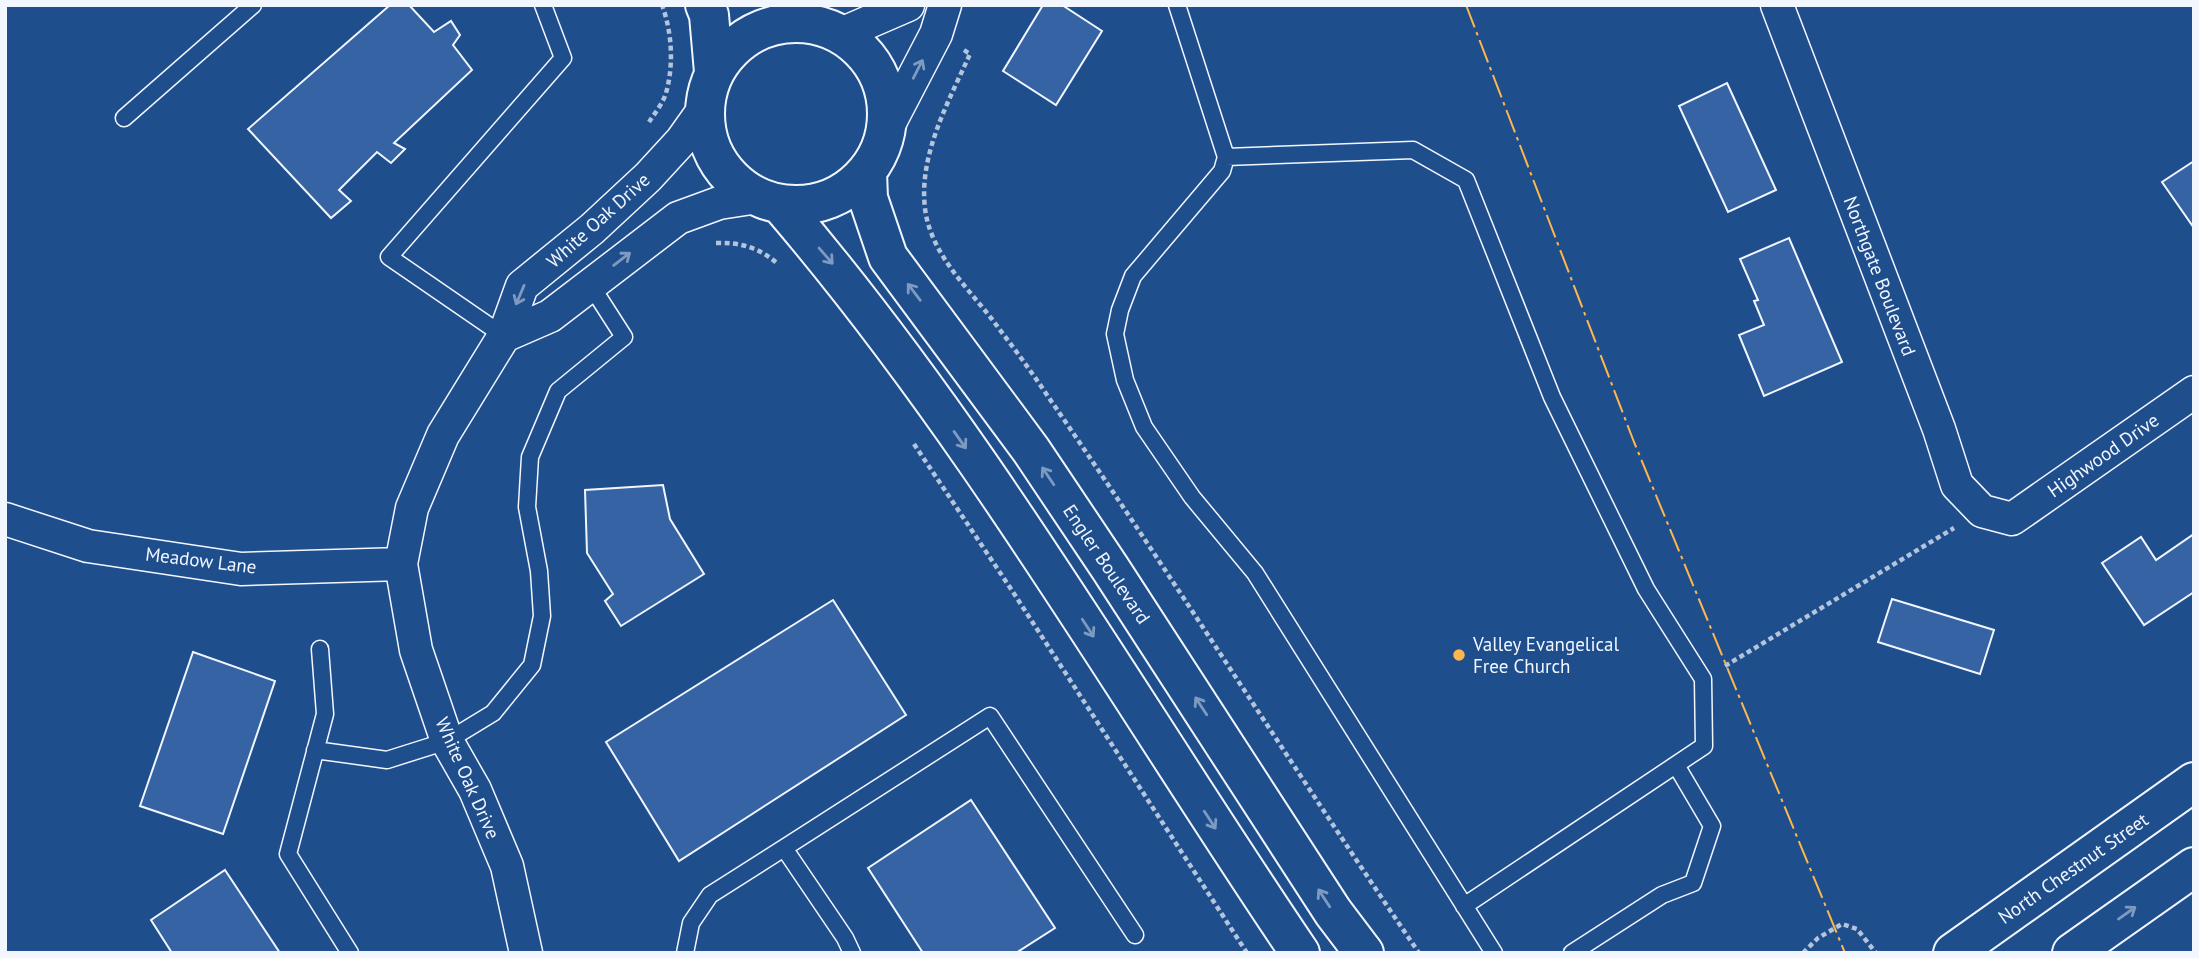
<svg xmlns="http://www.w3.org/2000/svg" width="2199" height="958" viewBox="0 0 2199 958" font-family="'PT Sans',sans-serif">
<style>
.building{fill:#3563a3;stroke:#f2f6ff;stroke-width:2}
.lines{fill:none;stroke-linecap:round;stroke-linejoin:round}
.lane-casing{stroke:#f2f6ff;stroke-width:19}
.street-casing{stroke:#f2f6ff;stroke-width:35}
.secondary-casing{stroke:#f2f6ff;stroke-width:42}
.primary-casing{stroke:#f2f6ff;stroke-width:42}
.path{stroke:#b3c4dc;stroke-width:4.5;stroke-dasharray:5 3.5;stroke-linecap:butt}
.lane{stroke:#1f4e8c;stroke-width:16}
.street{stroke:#1f4e8c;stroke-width:32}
.secondary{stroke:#1f4e8c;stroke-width:38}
.primary{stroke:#1f4e8c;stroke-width:38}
.power{stroke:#ffb74d;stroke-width:2;stroke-dasharray:24 5 3.5 5;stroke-linecap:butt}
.oneway{stroke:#7e9ac0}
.poi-dot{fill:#ffb74d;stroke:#1f4e8c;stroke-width:2.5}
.labels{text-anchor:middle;stroke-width:5;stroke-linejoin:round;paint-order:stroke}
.street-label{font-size:19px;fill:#f2f6ff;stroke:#1f4e8c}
.poi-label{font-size:19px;fill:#f2f6ff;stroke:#1f4e8c;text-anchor:start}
</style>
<rect width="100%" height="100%" fill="#1f4e8c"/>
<path class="building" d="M390,5H409L434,32L451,21L460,35L453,45L472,70L394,143L405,149L391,163L377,152L339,190L351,201L331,218L248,129Z
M1043,5H1062L1102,31L1056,105L1003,71Z
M1727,83L1776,190L1728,212L1679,106Z
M2194,161V228L2162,182Z
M1789,238L1842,362L1764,396L1739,335L1764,325L1754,301L1758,300L1740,259Z
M663,485L670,519L704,574L621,626L605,601L613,594L587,553L585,490Z
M2194,534V592L2144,625L2102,563L2141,537L2156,560Z
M1892,599L1994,630L1980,674L1878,642Z
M833,600L906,715L679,861L606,742Z
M193,652L275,681L223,834L140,806Z
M971,800L1055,928L1016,953H923L868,868Z
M225,870L280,953H172L151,920Z"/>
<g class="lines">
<g class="lane-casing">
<path id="lane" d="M1177,5L1226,157L1222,171L1133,276L1120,310L1115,334L1125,380L1144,427L1192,497L1255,573L1494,953
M124,118L253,5
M1226,157L1413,150L1466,180L1552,397L1646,589L1703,679L1704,746L1464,906
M504,336L389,257L563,58L543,5
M320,649L325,714L288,854L350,953
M315,750L387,760L447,741L493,713L532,665L542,616L539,571L527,507L530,457L558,391L624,337L590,284
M784,848L990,716L1135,935
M685,953L691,923L710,895L784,848L845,938L852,953
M1572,953L1662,895L1693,883L1712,826L1676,765"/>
</g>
<g class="street-casing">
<path id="street" d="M1777,5L1939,429L1957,485L1982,511L2012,519L2194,392
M841,34L908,5
M886,130L936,34L945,5
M504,336L550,316L678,218L719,203L758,197
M5,519L88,546L241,569L401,564
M526,953L507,866L475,790L447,741L416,650L401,564L412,508L443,435L504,336L522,286L592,229L648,177L682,140L704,109"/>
</g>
<g class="secondary-casing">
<path id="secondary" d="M705,5L709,15L714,72
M705 114a91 91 0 1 1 182 0a91 91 0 1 1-182 0Z
M867,172L868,198L888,257L1031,450L1110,568L1333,912L1364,953
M781,205C979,436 1130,702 1300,953"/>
</g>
<g class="primary-casing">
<path id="primary" d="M1953,953L2194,782
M2072,953L2194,867"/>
</g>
<path class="path" d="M964,50L970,54C948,103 916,159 926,215C934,256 966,286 991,318C1010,343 1029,368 1047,395C1174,579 1293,768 1419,953
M649,122C655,113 663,103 666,93C674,65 672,32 662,5
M716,243C740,242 760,248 778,264
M914,444L1011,589L1247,953
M1725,666L1954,528
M1803,953L1818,938L1842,924L1857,929L1876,953"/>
<use href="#lane" class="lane"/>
<use href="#street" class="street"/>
<use href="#secondary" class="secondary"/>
<use href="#primary" class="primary"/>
<path class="power" d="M1466,5L1634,442L1845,953"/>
</g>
<defs><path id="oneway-shaft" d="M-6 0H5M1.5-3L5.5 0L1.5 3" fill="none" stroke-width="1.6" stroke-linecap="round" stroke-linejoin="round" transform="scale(1.75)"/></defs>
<g class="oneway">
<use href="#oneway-shaft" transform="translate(918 69) rotate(-63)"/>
<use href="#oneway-shaft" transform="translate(826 256) rotate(49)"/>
<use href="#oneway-shaft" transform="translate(622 259) rotate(-38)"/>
<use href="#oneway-shaft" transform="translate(914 292) rotate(-127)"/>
<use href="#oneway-shaft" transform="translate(520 295) rotate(113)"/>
<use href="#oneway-shaft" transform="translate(960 440) rotate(55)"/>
<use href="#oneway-shaft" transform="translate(1048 476) rotate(-124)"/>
<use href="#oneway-shaft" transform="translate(1088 628) rotate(57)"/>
<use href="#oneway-shaft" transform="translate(1201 706) rotate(-123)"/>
<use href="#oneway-shaft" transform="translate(1210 820) rotate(57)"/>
<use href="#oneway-shaft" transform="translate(1324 898) rotate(-123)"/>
<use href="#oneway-shaft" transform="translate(2127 913) rotate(-35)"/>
</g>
<circle class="poi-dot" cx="1459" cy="655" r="7"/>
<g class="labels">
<g class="street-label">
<text transform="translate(598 220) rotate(-42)" y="7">White Oak Drive</text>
<text transform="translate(1880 276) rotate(69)" y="7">Northgate Boulevard</text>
<text transform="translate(2103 455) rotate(-35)" y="7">Highwood Drive</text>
<text transform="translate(201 560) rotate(7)" y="7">Meadow Lane</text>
<text transform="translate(1107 564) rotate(56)" y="7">Engler Boulevard</text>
<text transform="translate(468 778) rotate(66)" y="7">White Oak Drive</text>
<text transform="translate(2073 868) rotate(-35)" y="7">North Chestnut Street</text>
</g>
<g class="poi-label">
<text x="1473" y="651">Valley Evangelical<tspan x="1473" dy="22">Free Church</tspan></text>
</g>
</g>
<rect width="2199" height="958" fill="none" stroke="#f2f6ff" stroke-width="14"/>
</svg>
